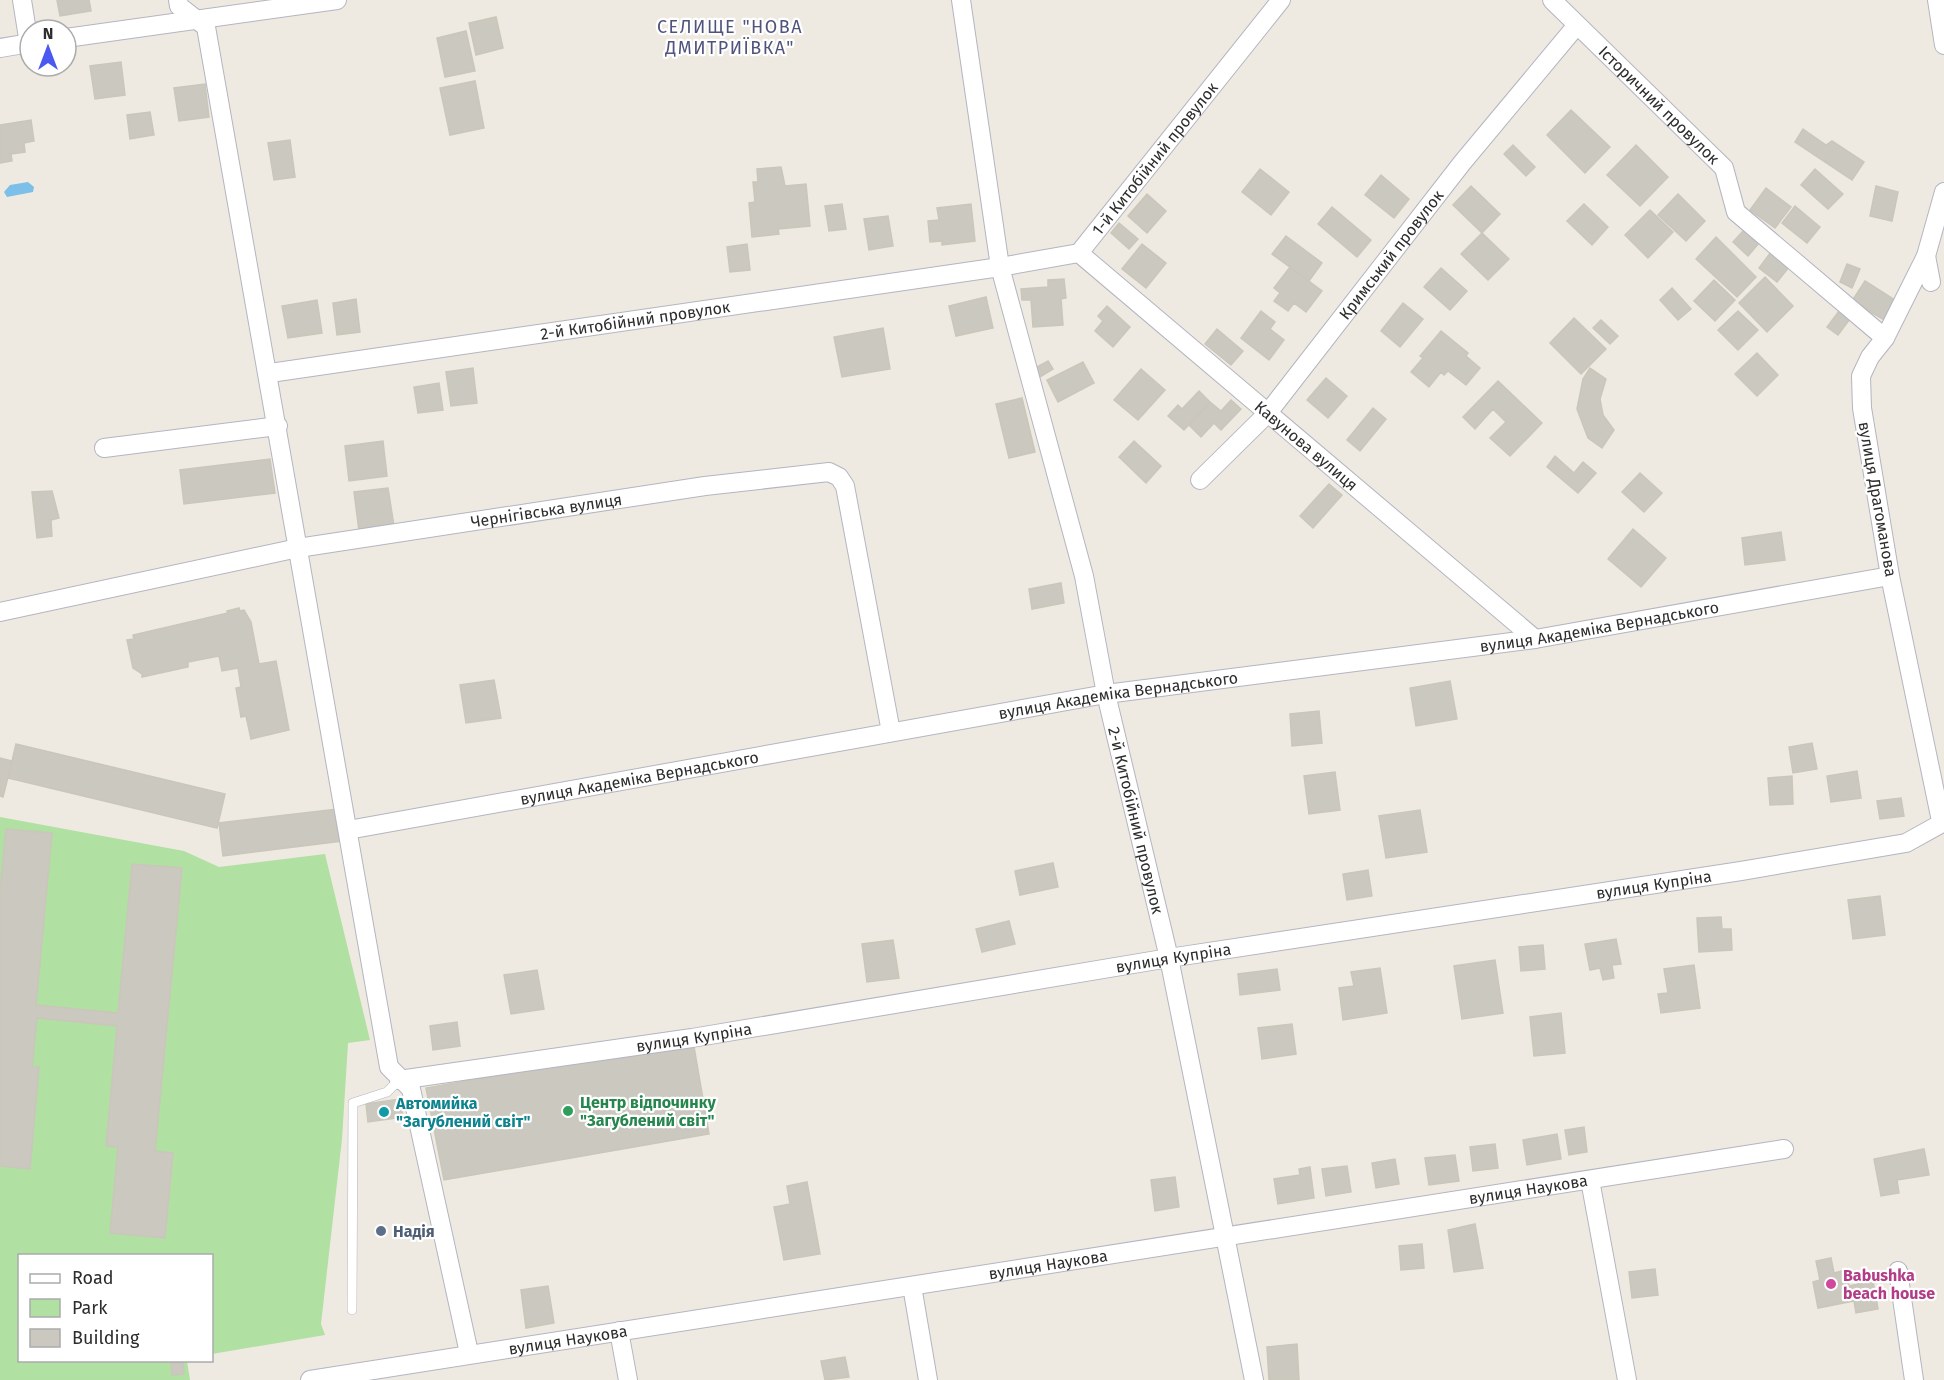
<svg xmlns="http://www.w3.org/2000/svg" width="1944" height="1380" viewBox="0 0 1944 1380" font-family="'Fira Sans',sans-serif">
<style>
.green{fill:#b0e0a2}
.water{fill:#7cbfe8}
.building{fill:#cac8bf;stroke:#cac6ba;stroke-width:1.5}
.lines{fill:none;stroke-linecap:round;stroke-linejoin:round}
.lane-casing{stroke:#b4b5c0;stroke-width:10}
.street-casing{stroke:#b4b5c0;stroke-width:20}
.lane{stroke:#fff;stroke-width:9}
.street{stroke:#fff;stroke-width:18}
.leisure-dot{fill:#2e9e5b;stroke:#fff;stroke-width:2}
.culture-dot{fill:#0f9aa8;stroke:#fff;stroke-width:2}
.service-dot{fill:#5c6f8a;stroke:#fff;stroke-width:2}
.hotel-dot{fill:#d1479c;stroke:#fff;stroke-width:2}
.labels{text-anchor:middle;stroke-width:4.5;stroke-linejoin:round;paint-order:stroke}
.street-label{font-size:16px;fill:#2d2d2d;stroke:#fff}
.leisure-label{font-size:16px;font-weight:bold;fill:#27864d;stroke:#fff;text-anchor:start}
.culture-label{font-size:16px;font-weight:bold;fill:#0d838f;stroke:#fff;text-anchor:start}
.service-label{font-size:16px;font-weight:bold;fill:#4e5e75;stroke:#fff;text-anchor:start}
.hotel-label{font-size:16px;font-weight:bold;fill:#b23c85;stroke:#fff;text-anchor:start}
.neighbourhood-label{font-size:18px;letter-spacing:1.5px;fill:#50537c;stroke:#fff}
</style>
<rect width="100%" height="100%" fill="#eeeae1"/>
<path class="green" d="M0,817L184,851L219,867L325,854L370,1040L348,1043L342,1139L321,1324L325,1335L212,1354V1256H20V1360L187,1361L190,1380H0Z"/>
<path class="water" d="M28,182L34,187L33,192L7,197L4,192L10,185Z"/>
<path class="building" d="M57,0H89L91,11L60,16Z
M496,17L503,48L476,55L469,23Z
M466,31L475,71L445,77L437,38Z
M121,62L125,95L95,99L90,66Z
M475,81L484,128L450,135L440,88Z
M205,84L209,117L179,121L174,88Z
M1571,110L1610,147L1585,173L1547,135Z
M150,112L154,135L130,139L127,115Z
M31,120L34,141L24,143L25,152L11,154L12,161L0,163V125Z
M1803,129L1826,145L1832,141L1864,162L1852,180L1795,142Z
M290,140L295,177L274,180L268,143Z
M1513,145L1535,167L1526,176L1504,154Z
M1636,145L1668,177L1640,206L1607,175Z
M781,167L785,186L806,184L810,226L778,229L779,234L752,237L749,203L755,202L753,182H758L757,169Z
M1260,169L1289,192L1271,215L1242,192Z
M1815,169L1843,194L1828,209L1801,185Z
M1381,175L1409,199L1394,218L1365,195Z
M1471,186L1500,214L1482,233L1453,205Z
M1876,186L1898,192L1892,221L1870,216Z
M1766,188L1791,207L1775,228L1750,210Z
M1147,194L1166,211L1147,233L1128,216Z
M1678,194L1705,221L1686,241L1658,215Z
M842,204L846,229L829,231L825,206Z
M971,204L975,241L942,245V241L930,242L928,221L939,220L937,208Z
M1584,204L1608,227L1592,245L1567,221Z
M1795,206L1820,227L1807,243L1782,223Z
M1332,207L1371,240L1357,257L1318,224Z
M1650,210L1673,232L1648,258L1625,235Z
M888,216L893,246L869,250L864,219Z
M1119,223L1138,239L1129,249L1111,233Z
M1744,230L1759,243L1748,256L1733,242Z
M1482,233L1509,259L1488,280L1461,254Z
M1286,236L1322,263L1309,281L1272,254Z
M1716,237L1756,277L1737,297L1696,259Z
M747,244L750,270L730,272L727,247Z
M1142,244L1166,263L1146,288L1122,269Z
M1771,252L1789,267L1777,282L1759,268Z
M1847,264L1860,269L1852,288L1840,282Z
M1290,267L1322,291L1306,312L1294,303L1288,311L1274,301L1280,293L1274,288Z
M1441,268L1467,291L1450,310L1424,287Z
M1765,277L1793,306L1767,332L1739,303Z
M1064,279L1066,298L1061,299L1063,325L1033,327L1031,300H1022L1021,289L1048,287V280Z
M1714,280L1735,300L1715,321L1694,301Z
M1865,281L1898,302L1886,321L1852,301Z
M1672,288L1691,309L1678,320L1660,300Z
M986,297L993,328L956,336L949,306Z
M356,299L360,332L337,335L333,303Z
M317,300L322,333L288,338L282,306Z
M1403,303L1423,319L1400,347L1381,331Z
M1107,306L1130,327L1113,347L1095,331L1103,321L1098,316Z
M1261,311L1275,322L1270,329L1284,340L1269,360L1241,338Z
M1738,311L1758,330L1738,350L1718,330Z
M1839,311L1850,319L1838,335L1827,327Z
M1574,318L1606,349L1581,374L1550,343Z
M1601,320L1618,336L1610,344L1593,328Z
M883,328L890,369L842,377L834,337Z
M1217,329L1243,351L1231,365L1205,344Z
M1441,331L1468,353L1466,356L1480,368L1466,385L1448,371L1444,375L1441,372L1429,387L1411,372L1423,358L1420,356Z
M1757,353L1778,375L1757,396L1735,374Z
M1048,361L1053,369L1040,377L1035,368Z
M1083,362L1094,383L1058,402L1047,380Z
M473,368L477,403L451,406L446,372Z
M1590,368L1606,379L1600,399L1603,415L1614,430L1602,448L1588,438L1577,409L1583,379Z
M1141,369L1165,390L1138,420L1114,400Z
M1326,378L1347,396L1328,418L1307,400Z
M1498,381L1542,423L1510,456L1490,438L1506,422L1493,409L1475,429L1463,417Z
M439,383L443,410L418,413L414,387Z
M1199,391L1210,402L1184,430L1168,416L1178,405L1182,409Z
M1022,398L1035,452L1009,458L996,404Z
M1231,400L1241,409L1221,430L1214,423L1201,437L1189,425L1210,402L1221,411Z
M1373,408L1386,419L1360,451L1347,440Z
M383,441L387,476L349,481L345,446Z
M1134,441L1161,466L1146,483L1119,457Z
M1555,456L1574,473L1583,462L1596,473L1578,493L1547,467Z
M270,459L275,493L184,504L180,470Z
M1640,473L1662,493L1644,512L1622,492Z
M1329,484L1342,495L1313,528L1300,516Z
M388,488L394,526L359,531L354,492Z
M52,491L59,518L51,520L52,536L37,538L32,492Z
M1633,529L1666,558L1641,587L1608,559Z
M1781,532L1785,560L1745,565L1742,538Z
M1061,583L1064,603L1032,609L1029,589Z
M239,608L240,611L244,610L251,622L259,664L276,661L289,730L251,739L246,716L241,717L236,688L241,687L238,668L222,671L219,656L188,662V667L142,677V674L133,668L127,640L134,639L133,635L228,613L227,611Z
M494,680L501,718L466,723L460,685Z
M1450,681L1457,719L1416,726L1410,688Z
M1319,711L1322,743L1292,746L1290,714Z
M1812,743L1817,769L1793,773L1789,747Z
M16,744L225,794L217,828L8,778Z
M0,758L12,761L3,797L0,796Z
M1857,771L1861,798L1831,802L1827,776Z
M1335,772L1340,810L1309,814L1304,776Z
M1792,776L1793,804L1770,805L1768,778Z
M1901,798L1904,816L1880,819L1877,801Z
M337,809L342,841L223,856L219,823Z
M1420,810L1427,852L1386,858L1379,816Z
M6,829L52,833L36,1005L118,1013L132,864L182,868L155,1151L173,1153L165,1238L110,1233L118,1147L106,1146L117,1026L37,1018L32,1067H39L30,1169L0,1166V890Z
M1053,863L1058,887L1020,895L1015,871Z
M1368,870L1372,896L1347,900L1343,874Z
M1880,896L1885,935L1853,939L1848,900Z
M1721,917L1722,929H1731L1732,950L1699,952L1697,918Z
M1009,921L1015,944L982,952L976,929Z
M1616,939L1621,964L1612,965L1614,978L1603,980L1600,968L1590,970L1585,944Z
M893,940L899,978L867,982L862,944Z
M1543,945L1545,969L1521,971L1519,947Z
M1495,960L1503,1013L1462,1019L1454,966Z
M1694,965L1700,1008L1661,1013L1658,994L1668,993L1664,969Z
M1380,968L1387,1013L1343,1020L1339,988L1354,986L1351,972Z
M1277,969L1280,990L1240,995L1238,974Z
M537,970L544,1009L511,1014L504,975Z
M1561,1013L1565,1053L1534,1056L1530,1017Z
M457,1022L460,1046L433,1050L430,1026Z
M1292,1024L1296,1054L1262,1059L1258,1028Z
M693,1041L709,1134L444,1180L426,1088Z
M400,1099L403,1117L368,1122L366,1104Z
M1584,1127L1587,1152L1569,1155L1565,1130Z
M1557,1134L1561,1159L1527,1165L1523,1140Z
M1495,1144L1498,1168L1473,1171L1470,1147Z
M1924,1149L1929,1175L1897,1180L1899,1193L1881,1196L1874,1159Z
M1455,1155L1459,1181L1429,1185L1425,1158Z
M1395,1159L1399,1184L1376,1188L1372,1163Z
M1347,1166L1351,1192L1326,1196L1322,1169Z
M1310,1167L1314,1198L1278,1204L1274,1179L1300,1175L1299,1169Z
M1175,1177L1179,1207L1155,1211L1151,1180Z
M807,1182L820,1254L784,1260L774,1207L790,1204L787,1186Z
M1475,1224L1483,1268L1454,1272L1448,1230Z
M1422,1244L1424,1268L1401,1270L1399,1246Z
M1831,1258L1834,1273L1846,1270L1849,1286L1873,1281L1878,1309L1856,1313L1854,1301L1818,1308L1813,1282L1820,1280L1816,1261Z
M1655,1269L1658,1295L1632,1298L1629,1272Z
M548,1286L554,1323L526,1328L521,1290Z
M1297,1344L1299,1380H1269L1267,1347Z
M845,1357L849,1377L825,1380L821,1361Z
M183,1362L184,1374L172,1375L171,1363Z"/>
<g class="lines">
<g class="lane-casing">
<path id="lane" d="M352,1310L353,1103L387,1092L399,1080"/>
</g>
<g class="street-casing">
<g id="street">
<path d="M22,0L29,44"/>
<path d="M178,0L179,6L206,27C270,373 329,720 389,1067L411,1089L469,1353"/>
<path id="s1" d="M961,0L1000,267L1084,576L1106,694L1169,958L1254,1380"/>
<path id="s2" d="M1552,0L1724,168L1736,212L1885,338"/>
<path d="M1937,0L1944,45"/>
<path d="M66,38L337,0"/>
<path d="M0,48L30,43"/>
<path id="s3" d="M1079,253L1535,639"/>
<path d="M1926,256L1931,282"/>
<path id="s4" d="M270,373L1000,267L1079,253L1281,0"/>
<path d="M104,448L278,426"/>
<path id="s5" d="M1200,480L1267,414L1462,163L1577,25"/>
<path id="s6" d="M0,612L298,548L705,486L829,472L839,477L845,486L891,732"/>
<path d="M1941,821L1890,576L1862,408L1861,376L1870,357L1885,338L1926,256L1944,192"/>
<path id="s7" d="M348,830L1106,694L1535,639L1890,576"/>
<path id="s8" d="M399,1080L692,1038L1169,958L1741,871L1906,843L1944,822"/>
<path d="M1590,1180L1627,1380"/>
<path d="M1898,1271L1914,1380"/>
<path d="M912,1286L928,1380"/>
<path d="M619,1331L628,1380"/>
<path id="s9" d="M310,1380L1784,1149"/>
</g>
</g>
<use href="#lane" class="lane"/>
<use href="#street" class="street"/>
</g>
<circle class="leisure-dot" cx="568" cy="1111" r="6"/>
<circle class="culture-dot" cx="384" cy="1112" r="6"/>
<circle class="service-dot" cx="381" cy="1231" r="6"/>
<circle class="hotel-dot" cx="1831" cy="1284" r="6"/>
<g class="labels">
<g class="street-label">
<text dy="6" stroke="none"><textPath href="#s2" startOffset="150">Історичний провулок</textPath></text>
<text dy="6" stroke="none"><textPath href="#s4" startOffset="939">1-й Китобійний провулок</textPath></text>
<text dy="6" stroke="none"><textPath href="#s5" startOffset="296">Кримський провулок</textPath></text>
<text dy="6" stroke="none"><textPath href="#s4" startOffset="369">2-й Китобійний провулок</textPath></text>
<text dy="6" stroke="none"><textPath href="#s3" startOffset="298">Кавунова вулиця</textPath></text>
<text transform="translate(1878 499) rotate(80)" y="6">вулиця Драгоманова</text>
<text dy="6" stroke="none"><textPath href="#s6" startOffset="556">Чернігівська вулиця</textPath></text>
<text dy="6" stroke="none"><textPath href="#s7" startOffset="1268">вулиця Академіка Вернадського</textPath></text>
<text dy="6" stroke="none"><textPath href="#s7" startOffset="782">вулиця Академіка Вернадського</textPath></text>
<text dy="6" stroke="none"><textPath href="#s7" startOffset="296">вулиця Академіка Вернадського</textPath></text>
<text dy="6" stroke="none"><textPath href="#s1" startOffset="840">2-й Китобійний провулок</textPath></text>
<text dy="6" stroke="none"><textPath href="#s8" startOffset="1270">вулиця Купріна</textPath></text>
<text dy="6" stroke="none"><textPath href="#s8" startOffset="784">вулиця Купріна</textPath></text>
<text dy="6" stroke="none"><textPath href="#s8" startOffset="298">вулиця Купріна</textPath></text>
<text dy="6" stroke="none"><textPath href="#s9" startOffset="1233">вулиця Наукова</textPath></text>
<text dy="6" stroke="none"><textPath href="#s9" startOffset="747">вулиця Наукова</textPath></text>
<text dy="6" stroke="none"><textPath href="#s9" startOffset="261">вулиця Наукова</textPath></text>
</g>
<g class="leisure-label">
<text x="580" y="1108">Центр відпочинку<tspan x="580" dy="18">"Загублений світ"</tspan></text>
</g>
<g class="culture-label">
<text x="396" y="1109">Автомийка<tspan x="396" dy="18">"Загублений світ"</tspan></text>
</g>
<g class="service-label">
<text x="393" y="1237">Надія</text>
</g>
<g class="hotel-label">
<text x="1843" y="1281">Babushka<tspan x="1843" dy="18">beach house</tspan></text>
</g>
<g class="neighbourhood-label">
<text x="730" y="33">СЕЛИЩЕ "НОВА<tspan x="730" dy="21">ДМИТРИЇВКА"</tspan></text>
</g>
</g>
<rect x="18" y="1254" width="195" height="108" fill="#ffffff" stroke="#ababab" stroke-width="1.5"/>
<rect x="30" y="1274" width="30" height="9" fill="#ffffff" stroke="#ababab" stroke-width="1.5"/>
<text x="72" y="1284" font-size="18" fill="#2d2d2d">Road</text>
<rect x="30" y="1299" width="30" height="18" fill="#b0e0a2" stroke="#ababab" stroke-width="1.5"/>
<text x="72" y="1314" font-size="18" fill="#2d2d2d">Park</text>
<rect x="30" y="1329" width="30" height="18" fill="#cac8bf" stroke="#ababab" stroke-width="1.5"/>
<text x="72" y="1344" font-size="18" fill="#2d2d2d">Building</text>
<g transform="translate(48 48)"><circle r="28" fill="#ffffff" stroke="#ababab" stroke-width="1.5"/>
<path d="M0-4.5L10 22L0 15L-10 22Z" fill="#4c59f0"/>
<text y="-9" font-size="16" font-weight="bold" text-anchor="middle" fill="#2d2d2d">N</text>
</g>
</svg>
